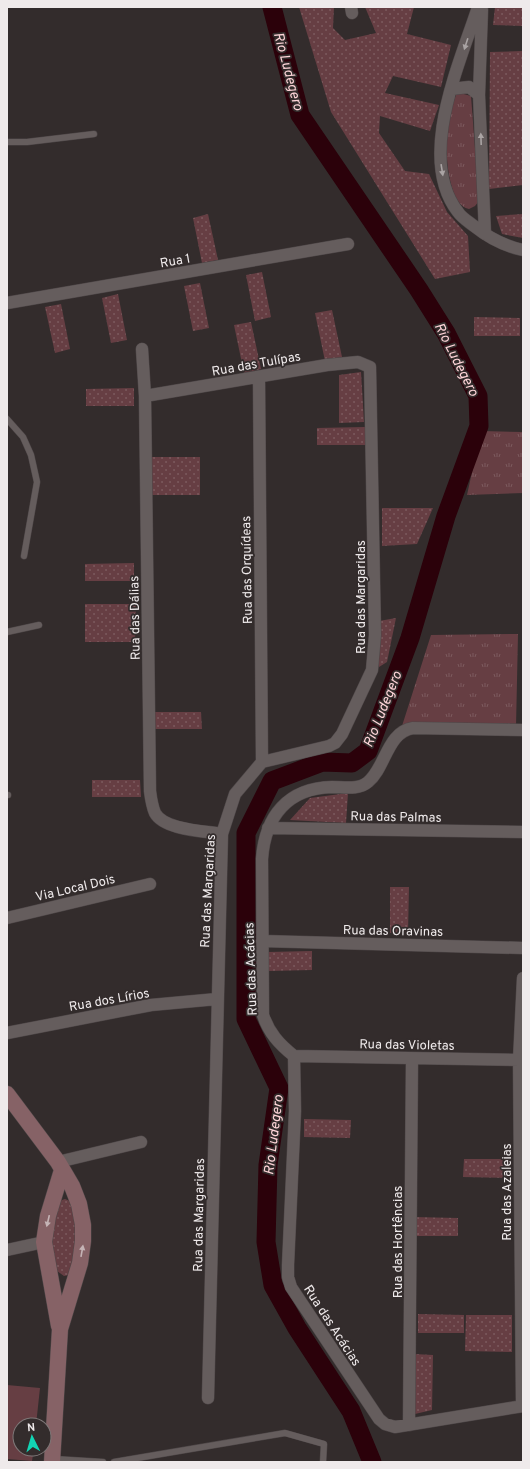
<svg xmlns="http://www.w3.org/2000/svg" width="530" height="1469" viewBox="0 0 530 1469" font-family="Overpass,sans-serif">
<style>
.grass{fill:url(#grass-dots)}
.park{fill:url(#park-tufts)}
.pitch{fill:#663e43}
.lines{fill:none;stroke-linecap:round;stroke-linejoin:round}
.river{stroke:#2b010a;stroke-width:19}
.lane-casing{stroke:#4e4748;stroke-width:7}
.street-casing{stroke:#4e4748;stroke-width:13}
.secondary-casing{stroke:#4e4748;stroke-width:17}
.lane{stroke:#655d5d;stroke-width:6}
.street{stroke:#655d5d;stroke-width:12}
.secondary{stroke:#866266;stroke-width:16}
.oneway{fill:#aaa4a4}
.oneway2{fill:#c5b4b6}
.labels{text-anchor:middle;stroke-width:3.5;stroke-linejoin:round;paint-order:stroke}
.street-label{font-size:13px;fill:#efeaeb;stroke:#332c2c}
.water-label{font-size:14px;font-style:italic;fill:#ffd5d9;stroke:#332c2c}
</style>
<defs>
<pattern id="grass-dots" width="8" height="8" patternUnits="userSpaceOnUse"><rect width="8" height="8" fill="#663e43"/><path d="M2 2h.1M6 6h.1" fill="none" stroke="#7c5a5e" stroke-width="1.8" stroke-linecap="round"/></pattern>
<pattern id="park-tufts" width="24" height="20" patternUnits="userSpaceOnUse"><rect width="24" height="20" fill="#663e43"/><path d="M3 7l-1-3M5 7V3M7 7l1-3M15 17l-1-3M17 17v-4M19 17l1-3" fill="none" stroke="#7c5a5e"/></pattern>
</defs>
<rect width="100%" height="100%" fill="#332c2c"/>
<path class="grass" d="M299,7H334L333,28L345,40L376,33L365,7H414L407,34L451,45L441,87L393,76L385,93L439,105L430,131L380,116L379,133L405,171L429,174L447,212L468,236L470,272L435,279L331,112Z
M495,7H523V26L493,25Z
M523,51V185L489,189L490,52Z
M208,214L218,260L202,263L193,218Z
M523,214V238L502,234L496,216Z
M262,272L271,317L255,321L246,275Z
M200,283L209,328L193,331L184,286Z
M118,294L127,340L111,343L102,298Z
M61,304L70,349L55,353L45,307Z
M332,310L342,357L325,361L315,313Z
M474,317L520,318V336H474Z
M251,322L261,369L244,373L234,325Z
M361,372L364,422L339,423V375Z
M134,388V406H86V389Z
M365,427V445H317V428Z
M149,457H200V495H149Z
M382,508H433L417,544L382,546Z
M134,563V581H85V564Z
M85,604H136L135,642H85Z
M396,618L387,662L379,667V621Z
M153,712H201L202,729H153Z
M92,780H140L141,797H92Z
M348,793L346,823L290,820L310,798Z
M390,887H409L408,933H390Z
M312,951V970L268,971V952Z
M304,1119L351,1120L350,1138L304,1137Z
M464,1159H510V1178L463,1177Z
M65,1199L70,1201C78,1230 78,1247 69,1275L64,1276L57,1271L51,1241L59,1201Z
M412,1217L458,1218V1236H412Z
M418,1314L464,1315V1333H418Z
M466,1315H512V1352L465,1351Z
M414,1354L433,1355L432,1410L415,1414Z"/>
<path class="park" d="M460,93L471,96L479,201L475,206L469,209C447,205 445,148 447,131C448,119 452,106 456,95Z
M481,431L523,432V493L467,495Z
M518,634L516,726H402L431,635Z"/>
<path class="pitch" d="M7,1385L40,1388L36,1425H20V1449H34L32,1461L7,1459Z"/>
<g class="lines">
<path class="river" d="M272,7L300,115L419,290L446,333L478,396L479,426L446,516L410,638L368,751L352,763L322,762L272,781L246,833V1019L279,1088L268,1165L266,1242L273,1285L297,1328L351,1411L372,1462"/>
<g class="lane-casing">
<path id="lane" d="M7,142H27L94,134
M7,419L23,437L31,455L37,482L24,556
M7,632L39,625
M7,795H8
M54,1459L103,1462
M114,1462L285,1433L324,1444L323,1462"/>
</g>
<g class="street-casing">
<path id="street" d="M351,7L352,13
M478,7C460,63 416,158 458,212C462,218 469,222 474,226C489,238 504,246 523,250
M482,10L479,95L485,234
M451,89L469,87L479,95
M7,303L348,244
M142,349L145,396L150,791C151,799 152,806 155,813C164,830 205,831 222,834
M259,377L262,762
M145,396L327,365L358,362L370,367L375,635L372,670L342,734L335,743L329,746L262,762L235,794L222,834L208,1398
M523,730L413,728C387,732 386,767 368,782C359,790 344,787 332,787C288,788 265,816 262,859L263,1015C269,1033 279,1044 294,1056L295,1111L288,1265V1277L291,1287L379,1419L385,1424L395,1427L523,1406
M268,828L523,832
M7,918L150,884
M262,941L523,948
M7,1033L151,1005L217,999
M294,1056L519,1060
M58,1162L141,1142
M7,1250L44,1242
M522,1406L519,1060L523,978
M409,1425L412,1059"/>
</g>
<g class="secondary-casing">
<path id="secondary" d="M7,1094L58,1162L72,1186L79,1204L83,1225V1241L80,1263L60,1329L52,1462
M59,1326L44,1242L48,1216L62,1170"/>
</g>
<use href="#lane" class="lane"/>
<use href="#street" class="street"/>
<use href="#secondary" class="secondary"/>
</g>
<defs><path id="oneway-solid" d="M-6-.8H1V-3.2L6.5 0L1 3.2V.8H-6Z"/></defs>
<g class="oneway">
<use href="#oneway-solid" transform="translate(466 44) rotate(108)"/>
<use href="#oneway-solid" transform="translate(481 139) rotate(-92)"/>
<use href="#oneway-solid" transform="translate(442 170) rotate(81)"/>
</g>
<g class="oneway2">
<use href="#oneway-solid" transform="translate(48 1221) rotate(103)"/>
<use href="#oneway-solid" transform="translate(82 1251) rotate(-80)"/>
</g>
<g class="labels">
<g class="street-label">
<text transform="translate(175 260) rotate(-10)" y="5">Rua 1</text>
<text transform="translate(256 363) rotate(-10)" y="5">Rua das Tulípas</text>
<text transform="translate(246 570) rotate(-91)" y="5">Rua das Orquídeas</text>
<text transform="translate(360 597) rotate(-90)" y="5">Rua das Margaridas</text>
<text transform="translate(134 618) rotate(-91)" y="5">Rua das Dálias</text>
<text transform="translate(396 816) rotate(1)" y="5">Rua das Palmas</text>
<text transform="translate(75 887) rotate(-13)" y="5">Via Local Dois</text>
<text transform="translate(207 891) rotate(-87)" y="5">Rua das Margaridas</text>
<text transform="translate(393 930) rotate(1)" y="5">Rua das Oravinas</text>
<text transform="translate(250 969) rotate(-92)" y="5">Rua das Acácias</text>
<text transform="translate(109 999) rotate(-10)" y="5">Rua dos Lírios</text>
<text transform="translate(407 1044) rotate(1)" y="5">Rua das Violetas</text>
<text transform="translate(506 1192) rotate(-90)" y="5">Rua das Azaleias</text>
<text transform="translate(198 1215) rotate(-89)" y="5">Rua das Margaridas</text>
<text transform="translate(397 1242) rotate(-90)" y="5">Rua das Hortências</text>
<text transform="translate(333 1325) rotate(57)" y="5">Rua das Acácias</text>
</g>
<g class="water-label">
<text transform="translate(289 71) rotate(75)" y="5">Rio Ludegero</text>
<text transform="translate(457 359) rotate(63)" y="5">Rio Ludegero</text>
<text transform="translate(382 709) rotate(-68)" y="5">Rio Ludegero</text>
<text transform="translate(273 1135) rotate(-83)" y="5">Rio Ludegero</text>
</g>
</g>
<rect width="530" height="1469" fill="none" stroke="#efeaeb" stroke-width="16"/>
<g transform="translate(32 1437) rotate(355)"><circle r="19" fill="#332c2c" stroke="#7e7878"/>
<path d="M0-3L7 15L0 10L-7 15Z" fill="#12d5b4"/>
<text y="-6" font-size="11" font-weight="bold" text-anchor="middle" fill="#efeaeb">N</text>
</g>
</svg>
